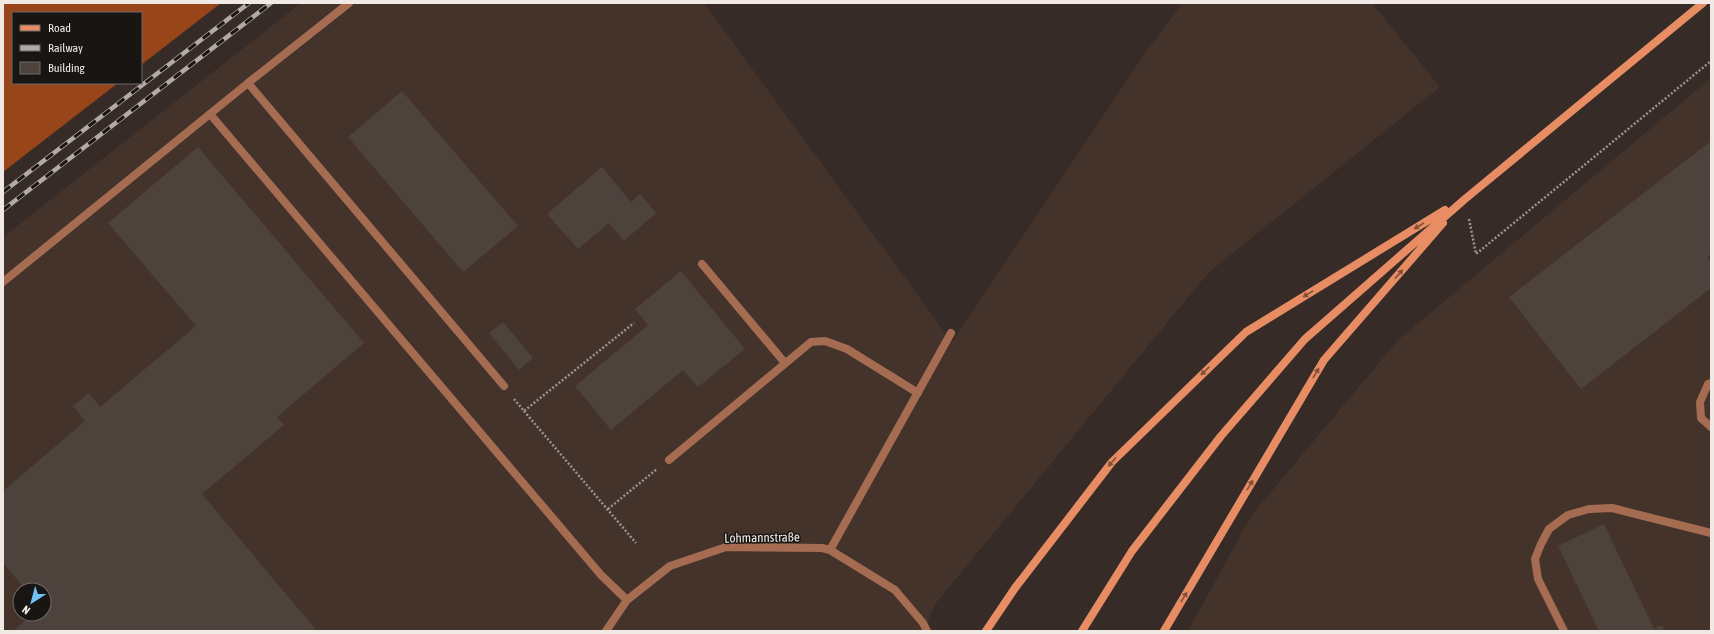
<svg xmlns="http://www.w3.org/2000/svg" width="1714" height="634" viewBox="0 0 1714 634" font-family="'Asap Condensed',sans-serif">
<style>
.built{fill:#44332b;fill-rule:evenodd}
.forest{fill:#984519}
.building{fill:#4e423d}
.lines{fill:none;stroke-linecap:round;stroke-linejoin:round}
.path{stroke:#9c938f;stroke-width:2.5;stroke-dasharray:2 2;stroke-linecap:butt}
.service{stroke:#a56c52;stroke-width:8}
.minor{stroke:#a56c52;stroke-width:8}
.secondary{stroke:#e88d63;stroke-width:8}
.rail-casing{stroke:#b2aaa6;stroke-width:4.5}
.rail{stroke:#191512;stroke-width:3;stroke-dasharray:9;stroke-linecap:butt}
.oneway{fill:#80513a}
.labels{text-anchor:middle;stroke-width:3;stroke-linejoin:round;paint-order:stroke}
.street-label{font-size:13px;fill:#f0e9e6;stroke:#191512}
</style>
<rect width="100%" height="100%" fill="#362b26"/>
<path class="built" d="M301,3H704L952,342L1145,53L1183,3H1372L1440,87L1209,272L936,603L923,631H3V237ZM20,590H44V614H20Z
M1711,78V631H1188L1251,516L1398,340Z"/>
<path class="forest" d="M3,3H221L141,65V13H13V83H118L3,172Z"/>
<path class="building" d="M402,91L518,226L463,272L348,137Z
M1711,141V254L1707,257L1711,262V288L1581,389L1509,297Z
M198,147L364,343L277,417L284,425L202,494L317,631H13L33,614H44V590H26L3,563V491L85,421L73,406L89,393L100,407L196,326L108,223Z
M602,167L631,202L640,194L656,213L624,241L609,223L578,249L547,214Z
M681,271L745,349L698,387L683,370L611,430L575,386L648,325L635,309Z
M503,322L533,358L519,370L489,333Z
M1604,524L1654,629L1662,625L1665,631H1599L1558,546Z"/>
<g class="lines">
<path class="path" d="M1469,219L1476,254L1711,61
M514,399L524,411L634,323
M524,411L636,543
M608,509L657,469"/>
<path class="service" d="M248,83L349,3
M210,114L601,575L627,600
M702,264L785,363
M3,282L248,83L504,386
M669,460L811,342L825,341L847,349L918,393
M1564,631L1538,579L1535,559L1541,544L1549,529L1568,515L1589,509L1612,508L1711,533"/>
<path class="minor" d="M1711,383L1708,384L1700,402L1701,418L1711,427
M830,550L951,333
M606,631L627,600L670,566L726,547L822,548L830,550L895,590L923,623L927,631"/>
<path class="secondary" d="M986,631L1015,588L1112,462L1246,332L1445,210
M1082,631L1132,551L1221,436L1305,339L1465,199L1703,3
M1164,631L1324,360L1443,223"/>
<g class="rail-casing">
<path id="rail" d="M3,192L249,3
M3,210L271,3"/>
</g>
<use href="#rail" class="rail"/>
</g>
<defs><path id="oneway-solid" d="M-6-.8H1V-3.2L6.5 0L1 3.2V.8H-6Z"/></defs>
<g class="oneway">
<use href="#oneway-solid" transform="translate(1419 226) rotate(149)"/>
<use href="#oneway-solid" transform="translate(1399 274) rotate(-49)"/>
<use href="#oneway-solid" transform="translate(1308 294) rotate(149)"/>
<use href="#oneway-solid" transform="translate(1205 371) rotate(136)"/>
<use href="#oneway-solid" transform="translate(1316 373) rotate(-59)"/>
<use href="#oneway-solid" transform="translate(1112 462) rotate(132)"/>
<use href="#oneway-solid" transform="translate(1250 485) rotate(-59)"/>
<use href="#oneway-solid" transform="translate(1184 597) rotate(-59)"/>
</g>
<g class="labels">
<g class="street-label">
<text transform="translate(762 537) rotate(-1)" y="5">Lohmannstraße</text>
</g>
</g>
<rect width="1714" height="634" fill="none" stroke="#f0e9e6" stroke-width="8"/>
<rect x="12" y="12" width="130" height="72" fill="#191512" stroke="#6f6a67"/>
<rect x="20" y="25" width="20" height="6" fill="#e88d63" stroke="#6f6a67"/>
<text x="48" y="32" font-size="12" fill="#f0e9e6">Road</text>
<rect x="20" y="45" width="20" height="6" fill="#b2aaa6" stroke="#6f6a67"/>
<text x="48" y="52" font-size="12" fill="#f0e9e6">Railway</text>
<rect x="20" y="62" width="20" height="12" fill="#4e423d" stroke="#6f6a67"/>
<text x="48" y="72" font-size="12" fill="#f0e9e6">Building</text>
<g transform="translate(32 602) rotate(216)"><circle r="19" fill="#191512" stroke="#6f6a67"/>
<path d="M0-3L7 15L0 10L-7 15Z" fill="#72c1f5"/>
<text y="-6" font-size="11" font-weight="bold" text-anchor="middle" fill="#f0e9e6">N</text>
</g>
</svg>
